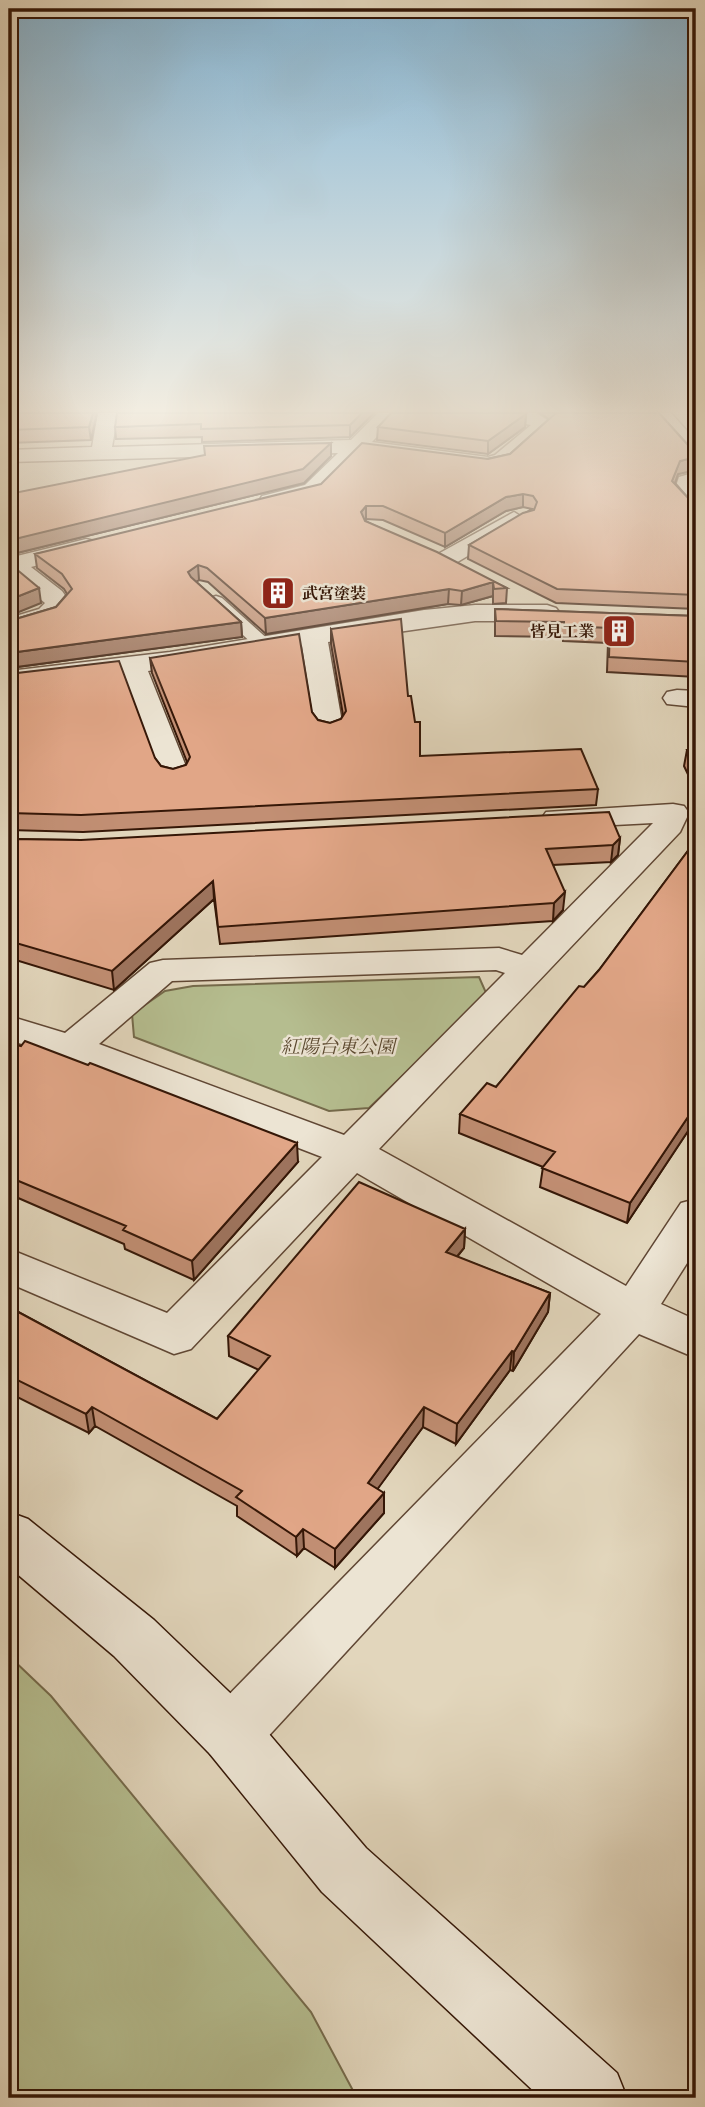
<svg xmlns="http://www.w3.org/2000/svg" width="705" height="2107" viewBox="0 0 705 2107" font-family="'Old Standard TT','Noto Serif JP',serif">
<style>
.green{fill:#b5bd8f;stroke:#756a4b;stroke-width:2}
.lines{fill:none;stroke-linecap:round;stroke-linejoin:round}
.lane-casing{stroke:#604734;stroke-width:3}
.street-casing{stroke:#604734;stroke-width:3}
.secondary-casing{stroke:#351707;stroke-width:3}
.lane{fill:#ece4d3;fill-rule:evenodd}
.street{fill:#ece4d3;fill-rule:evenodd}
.secondary{fill:#ece4d3;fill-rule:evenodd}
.wall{fill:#c28f74;stroke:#351707;stroke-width:2}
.shaded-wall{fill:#9e745e;stroke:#351707;stroke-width:2}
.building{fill:#e1a687;stroke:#351707;stroke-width:2}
.labels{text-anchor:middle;stroke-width:5;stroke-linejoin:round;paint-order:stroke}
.far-poi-label{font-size:16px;font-weight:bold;fill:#351707;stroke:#ece4d3;text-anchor:start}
.park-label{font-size:19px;font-style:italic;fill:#5b4930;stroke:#ece4d3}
</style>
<rect width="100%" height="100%" fill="#e2d6bc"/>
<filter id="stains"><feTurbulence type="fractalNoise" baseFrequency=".00286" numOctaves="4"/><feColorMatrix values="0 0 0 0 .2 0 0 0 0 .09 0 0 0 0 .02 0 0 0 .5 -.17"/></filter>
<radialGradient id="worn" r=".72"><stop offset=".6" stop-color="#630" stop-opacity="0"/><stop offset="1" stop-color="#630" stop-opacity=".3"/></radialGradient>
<path class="green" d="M479,977L487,995L369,1108L329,1111L134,1037L132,1014L165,991L193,986Z
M9,1656L51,1696L311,2012L357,2098H9Z"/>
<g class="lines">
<g class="lane-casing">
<path id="lane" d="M216,596L222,598L270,641L272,645L270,649H258L210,604V598Z"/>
</g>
<g class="street-casing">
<path id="street" d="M98,413H118L112,447L351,440L378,413H399L372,442L488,457L495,455L531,425L489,417L486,413H536L554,424L509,464L488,469L361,453L321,495L270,508L262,506L259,501L262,496L305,485L338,453L9,462V450L92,447Z
M650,413H671L696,441V459L689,457Z
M696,472V512L688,510L673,495L679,477Z
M514,512L525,519L522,524L454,564H438L434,559L438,554Z
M86,539L94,541L98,546L94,551L31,567L62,591L71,604C57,624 31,629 9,634V618L39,609L45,603L9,573V554L17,556Z
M475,605H547L556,608L560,613L556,618L547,621H475L328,642L343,728L339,734L329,737L319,734L315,728L302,646L148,671L189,774L185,780L174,783L163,780L159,774L122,674L9,687V671L170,652L424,610Z
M677,690L696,691V707L667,704L663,698L667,692Z
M673,804L684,806L689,813L680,832L379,1149L626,1286L681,1203L696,1199V1249L661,1304L696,1320V1358L639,1334L252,1754L231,1762L210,1754L202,1734L210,1714L601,1314L357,1173L191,1349L174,1354L9,1283V1249L167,1313L322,1157L57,1055L9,1040V1016L65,1033L150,963L163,960L499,948L522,955L653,823L557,828L546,826L541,819L546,812ZM496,970L505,973L344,1135L99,1044L172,981Z"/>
</g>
<g class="secondary-casing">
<path id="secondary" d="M9,1512L28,1519L154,1620L252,1714L366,1848L617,2073L627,2098H541L322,1892L210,1754L114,1656L9,1567Z"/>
</g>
<use href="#lane" class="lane"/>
<use href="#street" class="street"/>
<use href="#secondary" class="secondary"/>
</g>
<path class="wall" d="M9,413H97L91,440L9,443Z
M374,413L350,437L202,442V437L116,439L115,427Z
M540,413H659L696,454V470L678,474L675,483L689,499H696V610V609L556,603L468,559L469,545L532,509L523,507L506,511L445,547L383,520L366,519L365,521L507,588L506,603L493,604V596L461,605L448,604L266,634L208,582L199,580L196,582L241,622L242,637L9,668V621L56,607L67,594L64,589L37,568L35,554L510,454L549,419Z
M526,414L525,427L488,454L377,440L378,427Z
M331,443V456L304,483L17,553L9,552V494Z
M495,609L696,616V677L607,672L608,643L563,641V637L495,636Z
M331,629L408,696L420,756L598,789L596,805L83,832L9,830V833V674L155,758L161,766L173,769L186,765L187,762L152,673L150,658L312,712L318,720L330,723L341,719L343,715L331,644Z
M687,750H696V791L684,766Z
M620,838L618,855L611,862L553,865L563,910L553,921L220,944L214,899L114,990L9,958V839L81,840Z
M696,840V1119L627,1223L540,1187L543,1167L459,1133L460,1114L496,1087L599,970Z
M9,1043L298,1162L194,1280L125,1249L124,1244L9,1194Z
M465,1229L464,1248L457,1257L550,1293L548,1312L513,1371L510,1370L456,1444L423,1427L377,1489L384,1513L335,1568L304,1548L297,1556L237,1516V1506L95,1426L89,1433L9,1393V1307L217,1419L259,1370L229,1356L228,1336Z"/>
<path class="shaded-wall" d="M93,413H97L91,440L89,427Z
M362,413H374L350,437V425Z
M526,414L525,427L488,454V441Z
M331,443V456L304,483L17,553L15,539Z
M696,457V470L678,474L671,494L672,481L680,461Z
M523,494V507L506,511L445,547V533L506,497Z
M366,506V519L361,526V512Z
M198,565L199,580L189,586L188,572Z
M493,582V596L461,605L462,591Z
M39,588L41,603L9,616V600Z
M449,589L448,604L266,634L265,618Z
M241,622L242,637L9,668V653Z
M620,838L618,855L611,862L613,845Z
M213,881L214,899L114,990L112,971Z
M565,892L563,910L553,921L554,903Z
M696,1105V1119L627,1223L630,1203Z
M297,1143L298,1162L194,1280L192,1261Z
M465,1229L464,1248L445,1271L446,1252Z
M550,1293L548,1312L513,1371L514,1352Z
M512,1351L510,1370L456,1444L457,1424Z
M92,1407L95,1426L89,1433L86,1414Z
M424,1407L423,1427L368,1502V1483Z
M384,1493V1513L335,1568V1549Z
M303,1529L304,1548L297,1556L296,1537Z"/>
<path class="building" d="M9,413H93L89,427L9,430Z
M117,413H362L350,425L201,429V424L115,427Z
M391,413H520L526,414L488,441L378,427Z
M556,413H659L696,454V457L680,461L672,481L689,499H696V595L557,589L469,545L523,513L534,510L537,502L533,496L523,494L506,497L445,533L383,506H366L361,512L365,521L437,552L507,588L494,589L493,582L462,591L449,589L265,618L207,568L198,565L188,572L191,577L241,622L9,653V621L56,607L72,589L62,574L35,554L321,484L362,443L488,459L510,454Z
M331,443L303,469L15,539L9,538V494L205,455L204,446Z
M9,563L39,588L9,600Z
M495,609L696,616V662L609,657L610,628L564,626V622L496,621Z
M401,619L408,696H411L415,722H420V756L581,749L598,789L81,815L9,813V674L119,661L155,758L161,766L173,769L186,765L190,757L150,658L299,634L312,712L318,720L330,723L341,719L346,711L331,629Z
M687,750H696V770Z
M609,812L620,838L613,845L546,849L565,892L554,903L218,927L213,881L112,971L9,941V839L81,840Z
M696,840V1105L630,1203L542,1168L555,1152L460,1114L487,1083L496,1087L579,986L584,987L599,970Z
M25,1041L88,1065L90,1063L297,1143L192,1261L123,1230L126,1226L9,1177V1043L21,1046Z
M359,1182L465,1229L446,1252L550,1293L514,1352L512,1351L457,1424L424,1407L368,1483L384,1493L335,1549L303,1529L296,1537L236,1497L242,1491L92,1407L86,1414L9,1376V1307L217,1419L270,1356L228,1336Z"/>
<linearGradient id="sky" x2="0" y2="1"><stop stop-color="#87b6d4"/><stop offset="0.58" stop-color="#f2ede1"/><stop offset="1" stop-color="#f2ede1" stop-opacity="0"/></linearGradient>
<rect width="705" height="708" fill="url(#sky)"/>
<defs>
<g id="building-square" transform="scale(1.75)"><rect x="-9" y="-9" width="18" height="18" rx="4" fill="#8f2418" stroke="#ece4d3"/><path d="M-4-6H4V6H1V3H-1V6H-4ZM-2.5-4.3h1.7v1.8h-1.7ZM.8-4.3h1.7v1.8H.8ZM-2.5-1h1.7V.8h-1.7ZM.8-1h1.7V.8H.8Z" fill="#fff"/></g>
</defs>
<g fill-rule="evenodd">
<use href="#building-square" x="278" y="593"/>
<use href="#building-square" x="619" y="631"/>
</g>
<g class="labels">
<g class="far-poi-label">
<text x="302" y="599">武宮塗装</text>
<text x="594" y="637" text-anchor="end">皆見工業</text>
</g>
<g class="park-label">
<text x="338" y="1053">紅陽台東公園</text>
</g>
</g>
<rect width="705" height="2107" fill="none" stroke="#e2d6bc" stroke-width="35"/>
<rect x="10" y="10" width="684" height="2086" fill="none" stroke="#351707" stroke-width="3.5"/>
<rect x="18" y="18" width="670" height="2072" fill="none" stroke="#351707" stroke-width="2"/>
<rect width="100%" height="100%" filter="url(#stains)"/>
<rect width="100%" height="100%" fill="url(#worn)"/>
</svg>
